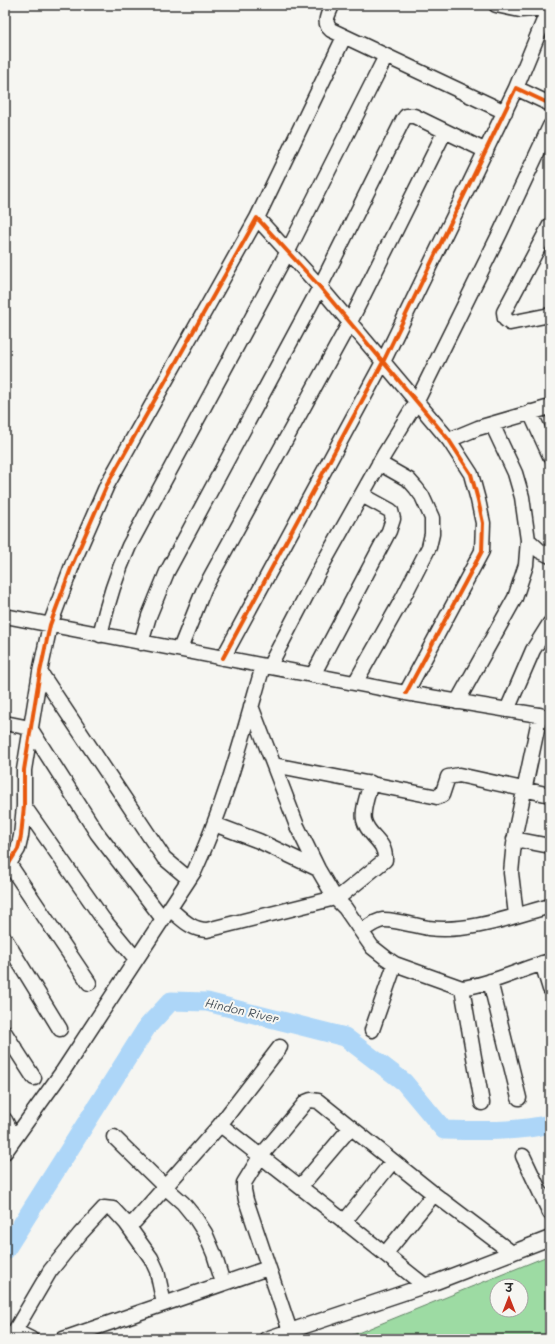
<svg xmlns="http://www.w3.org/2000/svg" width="555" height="1344" viewBox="0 0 555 1344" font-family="Mali,'Playpen Sans Deva',sans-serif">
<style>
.green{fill:#9ddba3;stroke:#648367;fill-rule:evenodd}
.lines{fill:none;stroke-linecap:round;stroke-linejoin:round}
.river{stroke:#add6f8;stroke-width:19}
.minor-casing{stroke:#2b2b2b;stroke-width:17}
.minor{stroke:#f6f6f2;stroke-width:14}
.cycleway-casing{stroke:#f6f6f2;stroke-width:6}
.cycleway{stroke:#e8590c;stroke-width:4}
.labels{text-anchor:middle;stroke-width:4;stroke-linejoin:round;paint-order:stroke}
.water-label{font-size:12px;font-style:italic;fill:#4c565e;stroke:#f6f6f2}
</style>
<rect width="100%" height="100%" fill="#f6f6f2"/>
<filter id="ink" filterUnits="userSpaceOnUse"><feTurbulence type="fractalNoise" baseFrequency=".025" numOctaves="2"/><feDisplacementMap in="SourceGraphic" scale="8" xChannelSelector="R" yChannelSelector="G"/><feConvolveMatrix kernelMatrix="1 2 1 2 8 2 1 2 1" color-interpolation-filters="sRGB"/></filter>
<g filter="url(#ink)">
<path class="green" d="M550,1255V1339H343ZM497,1286H521V1310H497Z"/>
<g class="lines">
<path class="river" d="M5,1251L147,1027L171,1001L207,1002L345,1037L404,1082L444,1130C479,1131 516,1132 550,1124"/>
<g class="minor-casing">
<path id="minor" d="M332,5C329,14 322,22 331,30L505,112
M496,5L520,10L550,8
M516,88L549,8
M257,218L344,37
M550,225L504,312L505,319L510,323L550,315
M530,412L550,456
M449,440L478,428L550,407
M528,540L540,551L550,556
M5,616L406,693L550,717
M100,635C107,604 116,575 129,546L288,251L386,56
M141,643L149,616L167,572L320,287L403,120L406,116H414L486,151
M180,649L204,589L350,322L445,131
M223,658L383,362L516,88L550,104
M269,667L320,569L384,455L417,401L500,233L550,126
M40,672L164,858L189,879
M313,675L389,531L393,519L391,511L362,495
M355,683L403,598L429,547L432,534V518L422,496L416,488L409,480L379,463
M457,702L515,598L526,565L528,540L522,497L515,473L492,424
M251,706L297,826L318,869L335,898L345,908L372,947L386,958L395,964L462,988C492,984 521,969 550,961
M507,710L533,650L550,623
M5,723L30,728L97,833L163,919
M274,765L433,796L437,797L442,795L448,777L459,775L550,795
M24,806L103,919L136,959
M214,824L259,841L318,869
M514,839L550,846
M9,864L89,983
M5,870L18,849L21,836L24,806V770L40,672L50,625L73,563L107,485L257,218L320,287L449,440L471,474L478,500L483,523L482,551L406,693
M170,909C181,918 191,930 207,930L335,898L343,894L385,860C386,840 368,837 364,820C362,809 368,794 371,783
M516,915L511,873L513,852L516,829L540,715
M362,931C368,927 375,921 383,920C392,919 417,926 428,928C470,933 510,917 550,906
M5,939L60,1029
M542,963L550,989
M490,981L519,1098
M462,988L482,1103
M372,1030L395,964
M5,1033L34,1078
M5,1120L9,1128
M219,1126L280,1047
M114,1137L165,1187L183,1203L196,1219L205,1233L214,1254L223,1283
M5,1152L63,1071L195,870C225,805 243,735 263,666
M523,1156L550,1213
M300,1187L351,1127
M344,1222L393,1161
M126,1223L151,1258L157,1271L164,1304
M385,1254L434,1194
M15,1331L31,1339
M290,1331L246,1200L244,1190V1183L260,1157L306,1102L311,1100L318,1101L434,1194L512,1253
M10,1339L50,1271L80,1234L104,1208L113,1209L126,1223H131L135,1221L219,1126L223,1127L340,1218L425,1286
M63,1339L268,1268
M266,1339L436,1282L550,1238"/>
</g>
<use href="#minor" class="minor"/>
<g class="cycleway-casing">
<path id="cycleway" d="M223,658L383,362L516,88L550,104
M5,870L18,849L21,836L24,806V770L40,672L50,625L73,563L107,485L257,218L320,287L449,440L471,474L478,500L483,523L482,551L406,693"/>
</g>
<use href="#cycleway" class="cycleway"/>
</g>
</g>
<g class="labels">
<g class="water-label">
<text transform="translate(242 1011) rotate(13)" y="4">Hindon River</text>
</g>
</g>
<rect width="555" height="1344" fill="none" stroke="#f6f6f2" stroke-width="20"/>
<rect x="10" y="10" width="535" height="1324" fill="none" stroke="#2b2b2b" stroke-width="1.5" filter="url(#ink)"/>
<g transform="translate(509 1298)"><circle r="19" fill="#f6f6f2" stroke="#a5a5a2"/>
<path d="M0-3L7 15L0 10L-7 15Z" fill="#c8321e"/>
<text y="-6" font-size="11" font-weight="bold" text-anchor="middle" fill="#2b2b2b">उ</text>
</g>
</svg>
